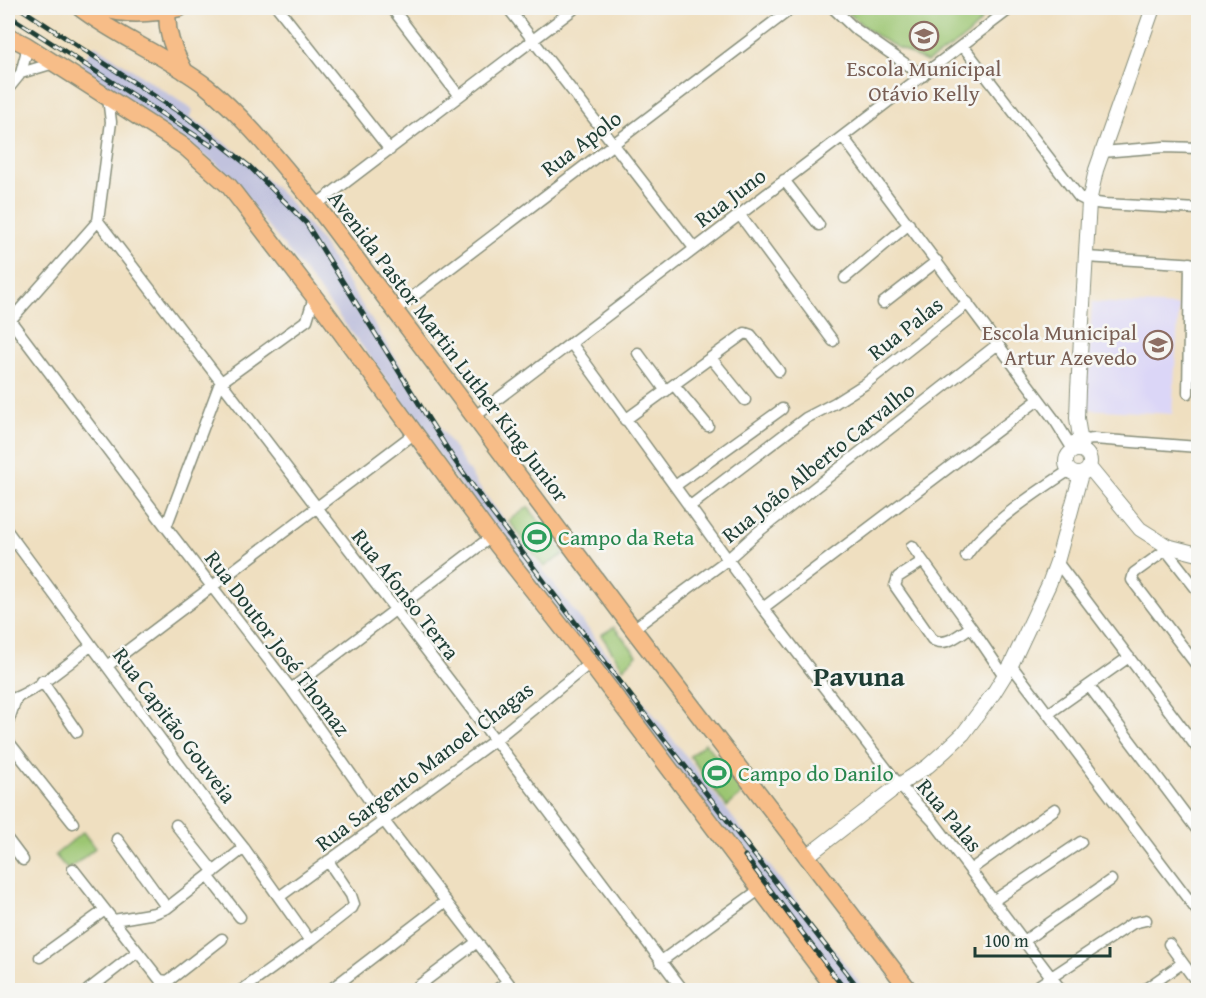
<svg xmlns="http://www.w3.org/2000/svg" width="1206" height="998" viewBox="0 0 1206 998" font-family="'Gentium Book Plus',serif">
<style>
.built{fill:#dbd6f7}
.industrial{fill:#c1c2dd}
.green{fill:#9cc672;stroke:#5e8253;stroke-width:1.5}
.lines{fill:none;stroke-linecap:round;stroke-linejoin:round}
.minor-casing{stroke:#878e7a;stroke-width:13}
.tertiary-casing{stroke:#878e7a;stroke-width:16}
.primary-casing{stroke:#878e7a;stroke-width:19}
.minor{stroke:#fff;stroke-width:10}
.tertiary{stroke:#fff;stroke-width:14}
.primary{stroke:#f7bd88;stroke-width:16}
.rail-casing{stroke:#1f3d34;stroke-width:5}
.rail{stroke:#f6f6f2;stroke-width:3;stroke-dasharray:9;stroke-linecap:butt}
.labels{text-anchor:middle;stroke-width:5;stroke-linejoin:round;paint-order:stroke}
.education-label{font-size:22px;fill:#785e54;stroke:#f6f6f2}
.street-label{font-size:22px;fill:#1f3d34;stroke:#f6f6f2}
.leisure-label{font-size:22px;fill:#27864d;stroke:#f6f6f2;text-anchor:start}
.district-label{font-size:28px;font-weight:bold;fill:#1f3d34;stroke:#f6f6f2}
</style>
<rect width="100%" height="100%" fill="#f6f6f2"/>
<filter id="ink" filterUnits="userSpaceOnUse"><feTurbulence type="fractalNoise" baseFrequency=".0167" numOctaves="2"/><feDisplacementMap in="SourceGraphic" scale="12" xChannelSelector="R" yChannelSelector="G"/><feConvolveMatrix kernelMatrix="1 2 1 2 8 2 1 2 1" color-interpolation-filters="sRGB"/></filter>
<filter id="wash" filterUnits="userSpaceOnUse"><feTurbulence type="fractalNoise" baseFrequency=".008" numOctaves="4" result="noise"/><feDisplacementMap in="SourceGraphic" scale="24" xChannelSelector="R" yChannelSelector="G"/><feGaussianBlur stdDeviation="1.35" result="paint"/><feColorMatrix in="noise" values="0 0 0 0 0 0 0 0 0 0 0 0 0 0 0 0 0 1.4 0 .05"/><feComposite in="paint" operator="in"/></filter>
<g filter="url(#wash)">
<rect width="100%" height="100%" fill="#efdfc0"/>
<path class="built" d="M1092,302L1179,306L1172,414L1086,409Z"/>
<path class="industrial" d="M95,45L193,110L190,117L240,154L287,199L318,237L477,484L865,990H840L496,537L368,354L294,258L217,164L76,70Z"/>
<path class="green" d="M844,8H987C980,33 949,48 927,62C894,46 870,36 844,8Z
M528,507L564,554L544,567L509,521Z
M614,627L637,655L623,668L601,635Z
M705,743L745,791L727,807L690,756Z
M83,832L95,848L68,870L55,855Z"/>
</g>
<g filter="url(#ink)">
<g class="lines">
<g class="minor-casing">
<path id="minor" d="M278,8L390,150
M392,8L459,96
M508,8L694,248
M833,8L854,28L923,76
M26,45V54L21,73L54,63
M963,46L1079,197L1089,202L1104,204L1198,209
M8,89L21,73
M843,137L1056,422L1074,451
M1102,152L1164,147L1198,148
M784,180L819,225
M316,205L575,8
M739,214L833,341
M98,221L495,740L683,990
M1086,257L1198,264
M845,278L909,224
M883,303L937,261
M394,311L792,8
M10,320L166,527L291,689L384,821L514,990
M8,323L98,221L111,122L108,98
M571,343L763,608L899,785L933,821L1061,990
M638,353L666,391
M711,358L745,400
M674,385L708,426
M1188,393L1190,263
M474,417L1011,8
M625,420L745,333L751,335L779,371
M1073,441L1094,439L1198,447
M675,486L782,409
M689,507L806,418L835,403L865,384L968,303
M166,527L220,383L307,320L314,297
M8,532L204,798L244,848L310,941
M912,546L971,627L1005,677
M1167,546L1166,550L1198,591
M1166,550L1134,573L1132,580L1198,667
M966,556C986,525 1038,491 1070,470
M923,561L898,577L895,586L932,639C946,648 959,634 971,627
M1057,562L1198,749
M763,608L1038,400
M633,629L727,560L758,532L998,344
M1011,665L1198,912
M107,666L415,433
M42,681L77,732
M1089,686L1198,831
M291,689L491,537
M8,700C29,696 73,661 90,646
M1048,714L1129,657
M8,722L16,699
M8,741L73,823
M176,825L214,872
M117,839L167,908
M8,840L23,860
M73,869L160,980L168,981L222,939
M970,870L1055,809
M208,876L240,917
M279,897L495,740L590,663
M993,901L1081,842
M114,920L155,913L167,908L244,848
M1024,941L1111,880
M1169,944L1198,984
M40,957L105,910
M660,962L759,890
M88,990L137,952
M242,990L310,941L352,908L354,904L351,895L328,861
M330,990L446,901
M413,990L477,942
M496,990L507,982
M1032,990L1133,923L1146,920
M1144,990L1181,964"/>
</g>
<g class="tertiary-casing">
<path id="tertiary" d="M1082,450L1077,418L1078,390L1089,202L1096,170L1153,8
M1066 462a12 12 0 1 1 24 0a12 12 0 1 1-24 0Z
M1089,467L1140,529L1167,546L1198,554
M806,857L899,785L928,766L946,750L963,734L993,694L1011,665L1049,584L1057,562L1081,474"/>
</g>
<g class="primary-casing">
<path id="primary" d="M80,8C119,38 167,56 206,86C248,120 281,164 316,205L633,629L909,990
M102,8C127,17 154,14 180,8
M168,11C165,34 175,52 185,72
M8,36L26,45L185,147L229,186L326,312L491,537L590,663L836,990"/>
</g>
<use href="#minor" class="minor"/>
<use href="#tertiary" class="tertiary"/>
<use href="#primary" class="primary"/>
<g class="rail-casing">
<path id="rail" d="M20,8L185,116L216,140L250,167L306,223L453,458L484,502L649,720L860,990
M8,15L212,146
M745,856L845,990"/>
</g>
<use href="#rail" class="rail"/>
</g>
</g>
<defs>
<g id="school-ring" transform="scale(1.5)"><circle r="9.5" fill="#f6f6f2" stroke="#8d6e63" stroke-width="1.5"/><path d="M0-5L7-2L0 1L-7-2ZM-4 1L0 2.5L4 1V4Q0 6-4 4Z" fill="#8d6e63"/></g>
<g id="stadium-ring" transform="scale(1.5)"><circle r="9.5" fill="#f6f6f2" stroke="#2e9e5b" stroke-width="1.5"/><path d="M0-5a6.5 5 0 1 0 0 10a6.5 5 0 1 0 0-10ZM-3.5-1.8h7v3.6h-7Z" fill="#2e9e5b"/></g>
</defs>
<g fill-rule="evenodd">
<use href="#school-ring" x="924" y="36"/>
<use href="#school-ring" x="1158" y="345"/>
<use href="#stadium-ring" x="537" y="537"/>
<use href="#stadium-ring" x="717" y="773"/>
</g>
<g class="labels">
<g class="education-label">
<text x="924" y="76">Escola Municipal<tspan x="924" dy="25">Otávio Kelly</tspan></text>
<text x="1137" y="340" text-anchor="end">Escola Municipal<tspan x="1137" dy="25">Artur Azevedo</tspan></text>
</g>
<g class="street-label">
<text transform="translate(581 143) rotate(-37)" y="8">Rua Apolo</text>
<text transform="translate(730 197) rotate(-37)" y="8">Rua Juno</text>
<text transform="translate(905 328) rotate(-38)" y="8">Rua Palas</text>
<text transform="translate(449 346) rotate(53)" y="8">Avenida Pastor Martin Luther King Junior</text>
<text transform="translate(818 462) rotate(-39)" y="8">Rua João Alberto Carvalho</text>
<text transform="translate(406 594) rotate(52)" y="8">Rua Afonso Terra</text>
<text transform="translate(278 643) rotate(53)" y="8">Rua Doutor José Thomaz</text>
<text transform="translate(175 725) rotate(53)" y="8">Rua Capitão Gouveia</text>
<text transform="translate(424 766) rotate(-37)" y="8">Rua Sargento Manoel Chagas</text>
<text transform="translate(950 815) rotate(50)" y="8">Rua Palas</text>
</g>
<g class="leisure-label">
<text x="558" y="545">Campo da Reta</text>
<text x="738" y="781">Campo do Danilo</text>
</g>
<g class="district-label">
<text x="859" y="686">Pavuna</text>
</g>
</g>
<rect width="1206" height="998" fill="none" stroke="#f6f6f2" stroke-width="30"/>
<path d="M975 947v9h135v-9" fill="none" stroke="#1f3d34" stroke-width="3"/>
<text x="984" y="947" font-size="18" fill="#1f3d34" stroke="#f6f6f2" stroke-width="4.5" paint-order="stroke">100 m</text>
</svg>
